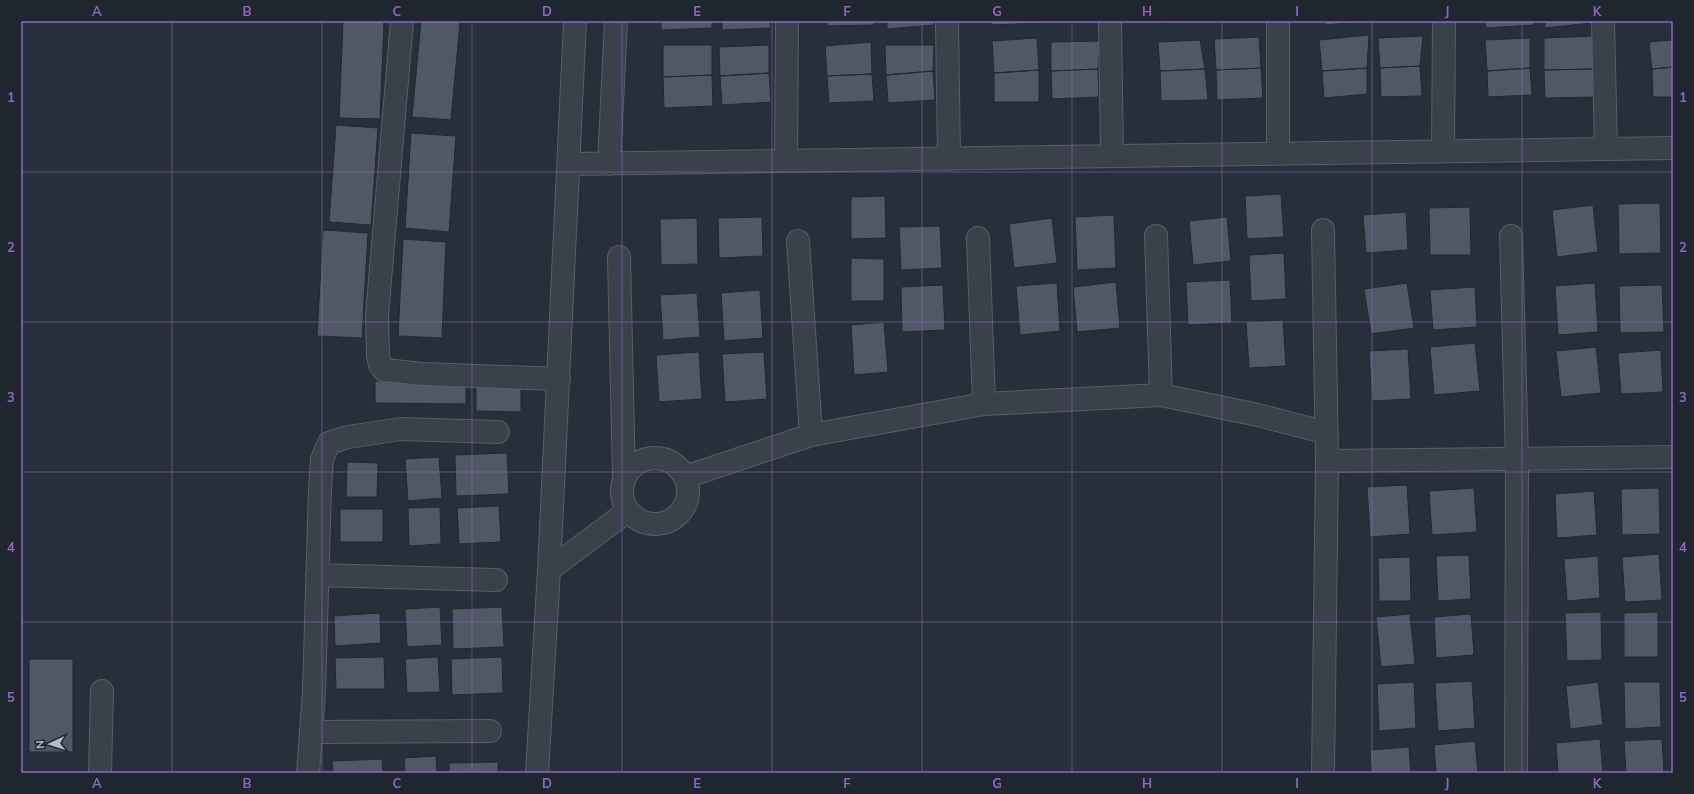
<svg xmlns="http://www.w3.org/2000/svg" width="1694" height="794" viewBox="0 0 1694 794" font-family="Mulish,sans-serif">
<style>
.building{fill:#505865;stroke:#212832}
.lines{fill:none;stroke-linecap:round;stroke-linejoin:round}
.minor-casing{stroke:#585f69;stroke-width:24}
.minor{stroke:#3a414b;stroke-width:22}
.grid{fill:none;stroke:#9366c2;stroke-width:1;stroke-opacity:0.55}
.neatline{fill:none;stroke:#9366c2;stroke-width:1.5}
.grid-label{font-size:13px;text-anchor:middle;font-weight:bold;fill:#9366c2}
</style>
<rect width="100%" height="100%" fill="#272f3a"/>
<path class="building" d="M343,21H384L380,119L339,118Z
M421,21L460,22L451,120L412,117Z
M661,21H712V28L661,30Z
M722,21H770L771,28L722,30Z
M827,21H874V25L827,26Z
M887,21H934V25L887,29Z
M992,21H1040V23L992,25Z
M1052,21H1076L1052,23Z
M1158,21H1203L1158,23Z
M1216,21H1246L1216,22Z
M1325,21H1369L1325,25Z
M1485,21H1534V25L1486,28Z
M1545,21H1591V23L1545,28Z
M1369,35L1367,68L1322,71L1319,40Z
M1423,36L1420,66L1380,68L1378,38Z
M1594,36L1593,69L1544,70V38Z
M1259,37L1261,68L1216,70L1214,39Z
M1037,38L1039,70L994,73L992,41Z
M1530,38V68L1487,71L1485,40Z
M1200,40L1205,69L1160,71L1158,42Z
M1673,40V67L1652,69L1649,42Z
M1100,41L1098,69L1051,71V42Z
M871,42L872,74L827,76L825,46Z
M663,45H712V75L663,77Z
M769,45V73L720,76L719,47Z
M885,45H934L933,71L886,75Z
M1420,66L1422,96L1381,97L1380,68Z
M1673,67V97H1653L1652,69Z
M1261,68L1263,98L1217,100L1216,70Z
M1367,68V94L1324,98L1322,71Z
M1530,68L1532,95L1488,97L1487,71Z
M1098,69L1099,97L1052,99L1051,71Z
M1205,69L1208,100L1161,101L1160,71Z
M1593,69L1595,97L1545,98L1544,70Z
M1039,70V102H994V73Z
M933,71L935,100L888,103L886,75Z
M769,73L771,102L722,105L720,76Z
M872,74L874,101L829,103L827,76Z
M712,75L713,106L664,108L663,77Z
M336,125L378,128L371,225L329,222Z
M411,133L456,136L449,232L405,228Z
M1281,194L1284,237L1247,239L1245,196Z
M885,196L886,238L851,239V197Z
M1660,203L1661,253L1619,254L1618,204Z
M1593,205L1598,252L1557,257L1552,210Z
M1470,207L1471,255H1430L1429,208Z
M1406,212L1408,250L1366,253L1363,215Z
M1114,215L1116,268L1077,270L1075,217Z
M762,217L763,256L719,258L718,218Z
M1227,217L1231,261L1193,265L1189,221Z
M697,218L698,264L661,265L660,219Z
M1052,218L1057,263L1014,268L1009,224Z
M940,226L942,268L901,270L899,227Z
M323,230L368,233L362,338L317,336Z
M403,239L446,242L442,338L398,336Z
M1284,253L1286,299L1251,301L1249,255Z
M851,258L884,259V301H851Z
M1230,280L1232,323L1188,325L1186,282Z
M1116,282L1120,328L1077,332L1073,287Z
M1057,283L1060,331L1020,335L1016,286Z
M1407,283L1414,328L1371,334L1364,289Z
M1595,283L1598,332L1558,335L1555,286Z
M943,285L945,330L902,332L901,287Z
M1662,285L1664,332L1620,333L1619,286Z
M1475,287L1477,327L1433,330L1430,290Z
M760,290L763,338L724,341L721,293Z
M697,293L700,337L663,340L660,295Z
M1283,320L1286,366L1249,368L1246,322Z
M884,322L888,372L854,375L851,325Z
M1475,343L1480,391L1434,395L1430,347Z
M1596,347L1601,393L1561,397L1556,351Z
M1408,349L1411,399L1372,401L1369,351Z
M1661,350L1663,392L1621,394L1618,353Z
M699,352L702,399L659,402L656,355Z
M764,352L767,399L725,402L722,354Z
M375,381H466V404L375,403Z
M476,384L521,385V412L476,411Z
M507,453L509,494L456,496L455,455Z
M439,457L442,498L408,501L405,459Z
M347,462L378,463L377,497H346Z
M1407,485L1410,534L1370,537L1367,487Z
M1474,488L1477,532L1432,535L1429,491Z
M1659,488L1660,534L1622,535L1621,489Z
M1594,491L1597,535L1557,538L1555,494Z
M499,506L501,542L459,544L457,508Z
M440,507L441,544L409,546L408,508Z
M340,509H383V542H340Z
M1659,554L1662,600L1625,602L1622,557Z
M1469,555L1471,599L1438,601L1436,556Z
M1598,556L1600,598L1567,601L1564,559Z
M1410,557L1411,601H1379L1378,558Z
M440,607L442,645L407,647L405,609Z
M502,607L504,647L453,649L452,609Z
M1601,612L1602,660L1567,661L1565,613Z
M1658,612V657H1624V613Z
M380,613L381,643L335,646L334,616Z
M1410,614L1415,664L1381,667L1376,617Z
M1471,614L1474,655L1436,658L1434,617Z
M384,657L385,689H336L335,658Z
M438,657L440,692L407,693L405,659Z
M502,657L503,693L452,695L451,659Z
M29,659H73V752H29Z
M1472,681L1475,728L1438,731L1435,683Z
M1414,682L1416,728L1379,731L1377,684Z
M1598,682L1603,725L1570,729L1566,686Z
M1624,682H1660L1661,727L1625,729Z
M1600,739L1603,773H1558L1556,743Z
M1662,739L1664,773H1626L1624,741Z
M1475,741L1478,773H1436L1434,745Z
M1409,747L1411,773H1372L1370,750Z
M436,756L437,773H405L404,758Z
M382,759L383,773H333L332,761Z
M498,762V773H449V763Z"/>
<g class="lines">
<g class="minor-casing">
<path id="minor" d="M402,21L377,316L378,355L380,365L384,370L423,374L559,379
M947,21L949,159
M1110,21L1112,156
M1603,21L1606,149
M1443,151L1444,21
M1278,154V21
M786,161L787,21
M569,164L1673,148
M609,164L616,21
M1156,236L1161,395
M1511,236L1517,459L1516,773
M978,238L984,404
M798,241L811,435
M619,257L624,479
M622 491a33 33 0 1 1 66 0a33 33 0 1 1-66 0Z
M1327,461L1673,457
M685,477L811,435L984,404L1161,395L1258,415L1327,433
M549,570L628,511
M317,575L496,580
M311,732L490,731
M100,773L102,691
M308,773L314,691L320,488L322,459L329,443L348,437L401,429L498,432
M537,773L549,570L575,21
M1323,773L1327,461L1323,230"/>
</g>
<use href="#minor" class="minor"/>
</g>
<path class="grid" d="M172,21V773M322,21V773M472,21V773M622,21V773M772,21V773M922,21V773M1072,21V773M1222,21V773M1372,21V773M1522,21V773M21,172H1673M21,322H1673M21,472H1673M21,622H1673"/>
<rect width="1694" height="794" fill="none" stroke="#1f2630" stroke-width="44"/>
<g transform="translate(50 744) rotate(266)" stroke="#1f2630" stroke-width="3" paint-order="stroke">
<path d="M0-3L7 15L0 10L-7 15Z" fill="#b6bcc6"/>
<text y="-6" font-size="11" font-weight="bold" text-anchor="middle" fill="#b6bcc6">N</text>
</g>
<rect x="22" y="22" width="1650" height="750" class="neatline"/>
<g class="grid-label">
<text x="97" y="16">A</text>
<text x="247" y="16">B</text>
<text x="397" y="16">C</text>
<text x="547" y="16">D</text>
<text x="697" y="16">E</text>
<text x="847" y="16">F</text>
<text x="997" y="16">G</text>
<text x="1147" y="16">H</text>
<text x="1297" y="16">I</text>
<text x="1447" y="16">J</text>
<text x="1597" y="16">K</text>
<text x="11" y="102">1</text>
<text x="1683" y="102">1</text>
<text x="11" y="252">2</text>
<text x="1683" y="252">2</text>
<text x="11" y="402">3</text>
<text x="1683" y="402">3</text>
<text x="11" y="552">4</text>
<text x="1683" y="552">4</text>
<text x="11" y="702">5</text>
<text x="1683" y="702">5</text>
<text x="97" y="788">A</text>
<text x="247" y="788">B</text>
<text x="397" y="788">C</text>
<text x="547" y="788">D</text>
<text x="697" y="788">E</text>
<text x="847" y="788">F</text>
<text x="997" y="788">G</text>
<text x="1147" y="788">H</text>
<text x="1297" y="788">I</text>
<text x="1447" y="788">J</text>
<text x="1597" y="788">K</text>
</g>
</svg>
